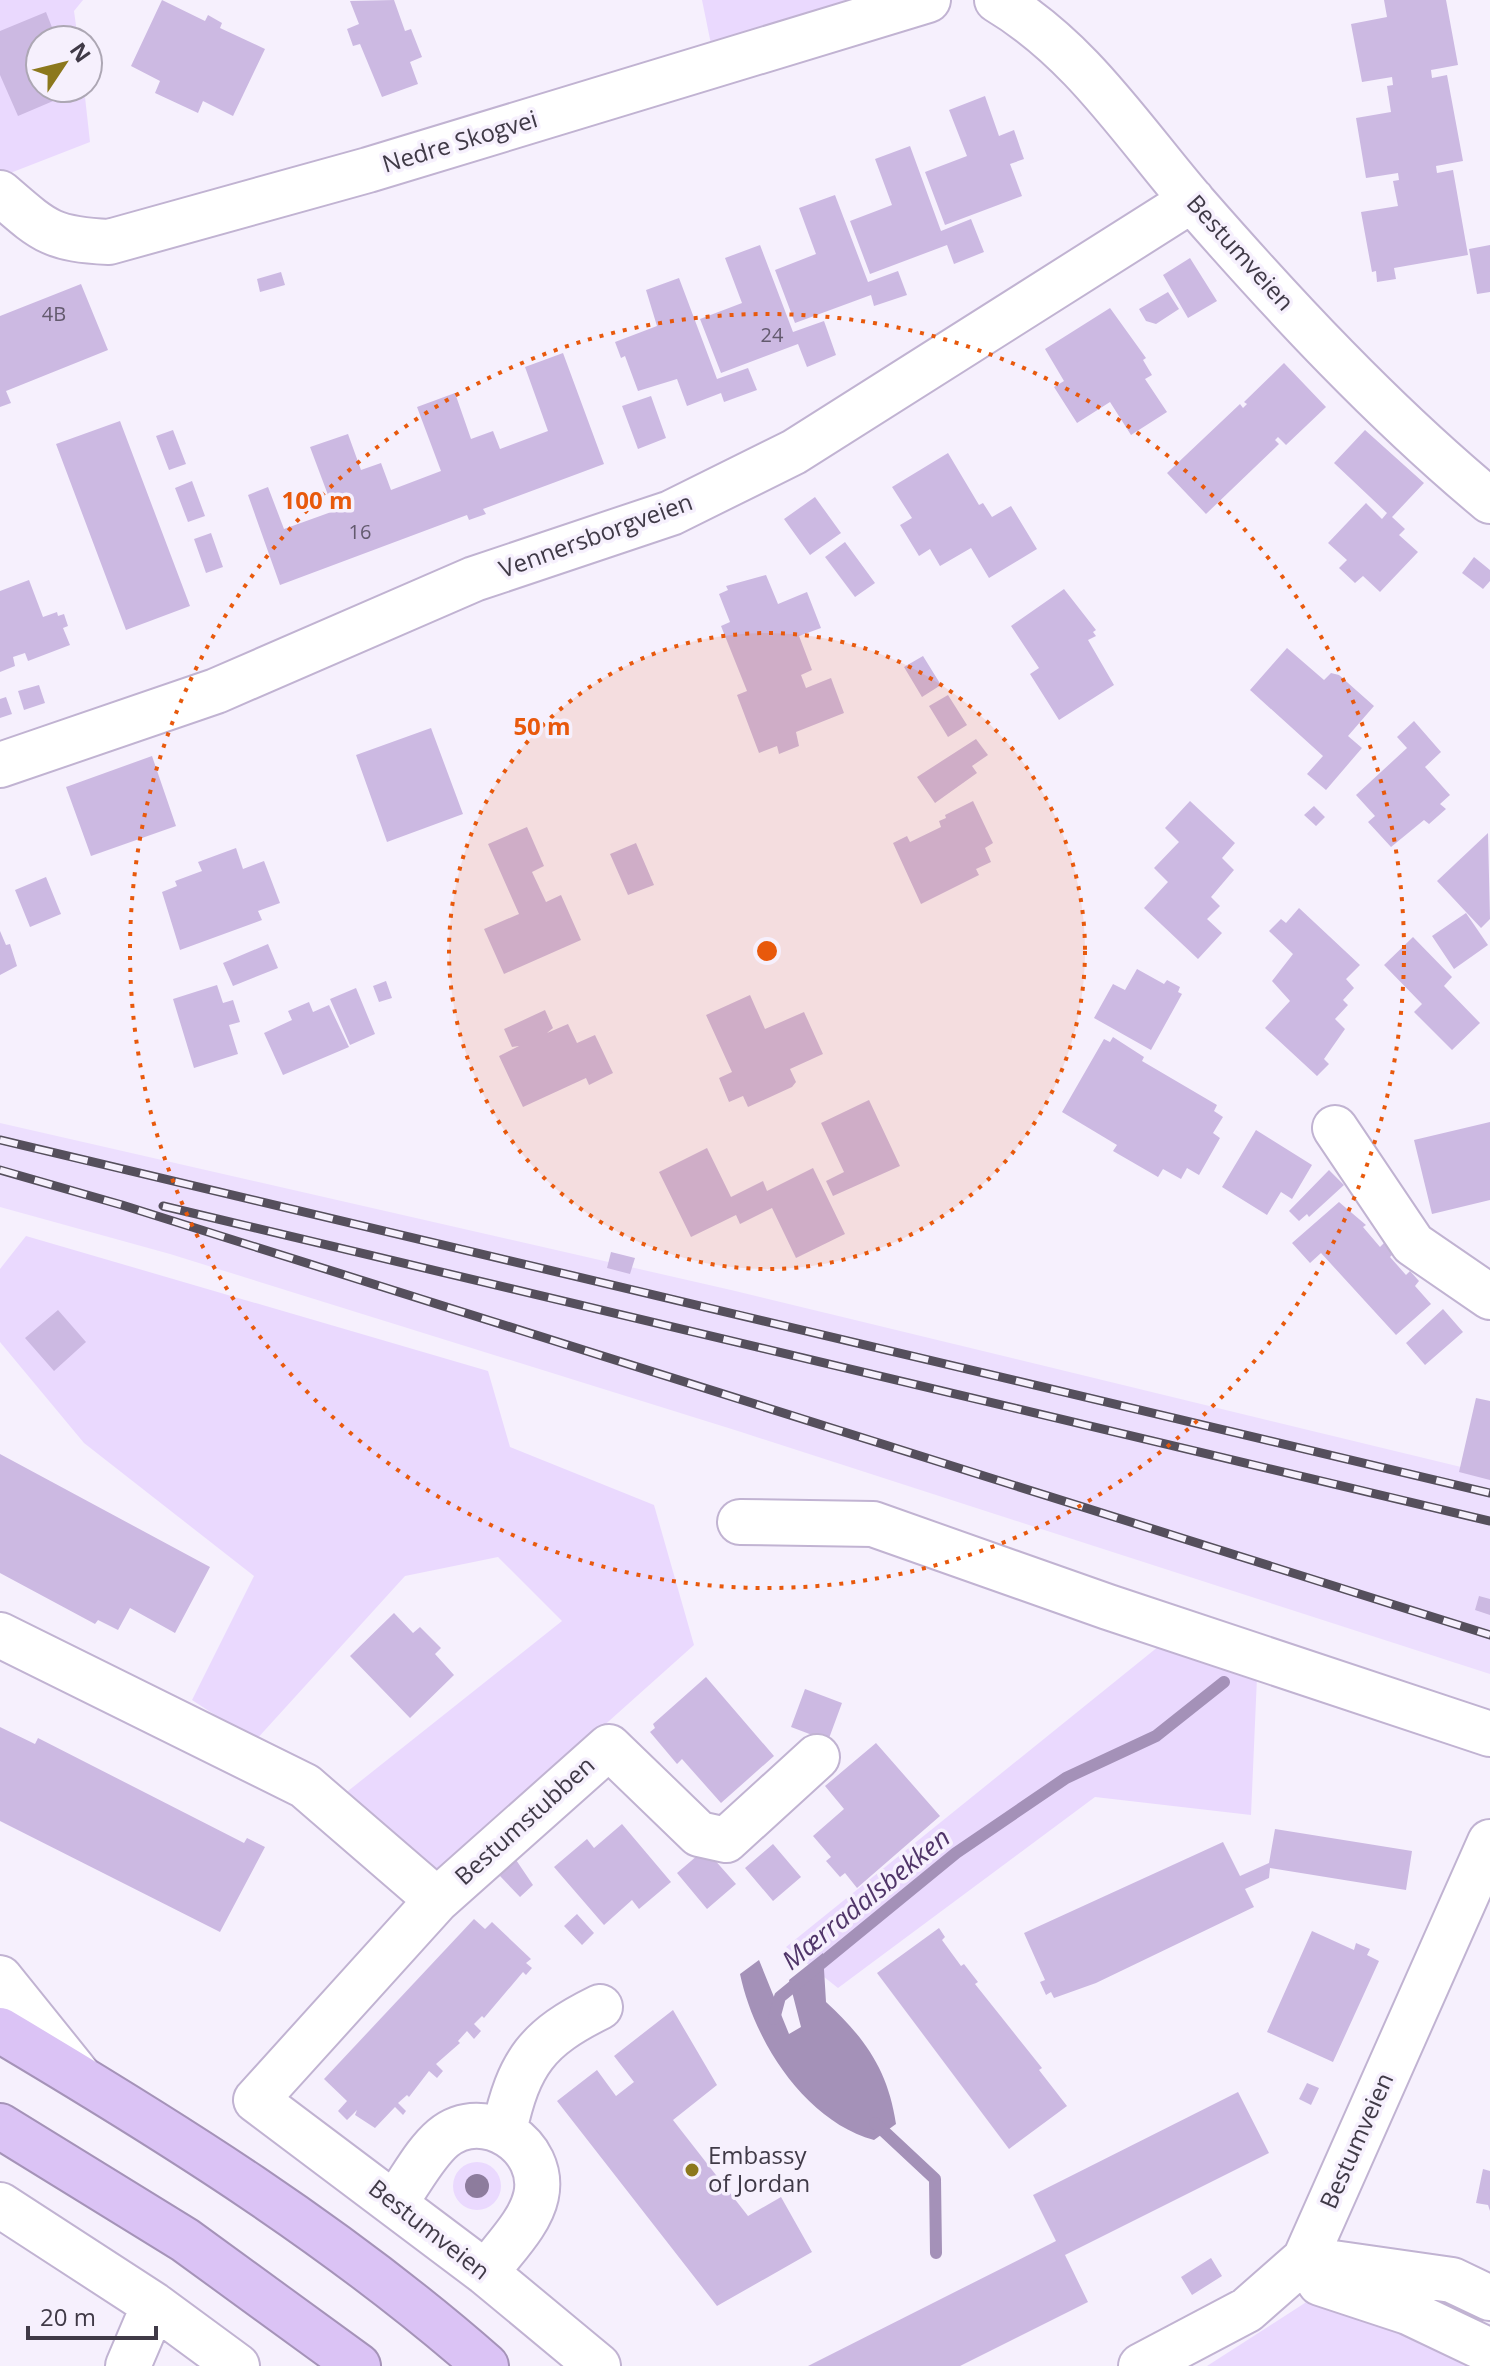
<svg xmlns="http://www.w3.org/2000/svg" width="1490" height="2366" viewBox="0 0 1490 2366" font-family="'Open Sans',sans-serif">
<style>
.built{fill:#eddffe}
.green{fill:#ead9fe}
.water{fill:#a491b8}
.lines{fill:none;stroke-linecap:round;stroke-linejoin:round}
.stream{stroke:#a491b8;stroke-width:12}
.building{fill:#ccb9e2}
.minor-casing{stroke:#c1b3d2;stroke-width:48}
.highway-casing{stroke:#a593b8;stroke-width:48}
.minor{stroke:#fff;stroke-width:44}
.highway{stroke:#dbc3f5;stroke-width:44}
.rail-casing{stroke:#554f5c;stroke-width:9}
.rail{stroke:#f6f0fd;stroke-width:6;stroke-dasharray:18;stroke-linecap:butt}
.tree{fill:#8d7c9d}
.ring{fill:none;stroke:#e8590c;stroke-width:4;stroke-dasharray:4 8}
.poi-dot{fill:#8c781d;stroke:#f6f0fd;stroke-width:3}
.labels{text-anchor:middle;stroke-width:7;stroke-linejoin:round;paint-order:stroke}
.number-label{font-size:20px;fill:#635a6e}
.street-label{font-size:24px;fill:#403a47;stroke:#f6f0fd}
.poi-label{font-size:24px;fill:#403a47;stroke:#f6f0fd;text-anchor:start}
.water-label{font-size:26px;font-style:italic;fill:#503569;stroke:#f6f0fd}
.centre{fill:#e8590c;stroke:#f6f0fd;stroke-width:4}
.ring-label{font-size:24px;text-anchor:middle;font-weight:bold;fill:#e8590c;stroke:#f6f0fd;stroke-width:7;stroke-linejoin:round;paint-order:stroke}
</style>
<rect width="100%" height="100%" fill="#f6f0fd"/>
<path class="built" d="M0,1123L731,1290L1490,1474V1674L738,1431L170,1254L0,1207Z"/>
<path class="green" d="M0,0H83L74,11L78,40H40V88H84L90,142L0,177Z
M702,0H879L712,49Z
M26,1236L488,1371L510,1447L654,1505L694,1645L438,1874L343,1795L562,1621L498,1557L405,1576L255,1741L192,1700L254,1576L84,1443L0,1342V1269Z
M1164,1642L1257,1677L1251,1815L1095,1797L838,1988L786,1947Z
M453 2186a24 24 0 1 1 48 0a24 24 0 1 1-48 0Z
M1325,2290L1490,2366H1207Z"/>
<path class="water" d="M823,1953L826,2002C865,2038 888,2070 896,2124L874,2140C805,2121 754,2041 740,1974L759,1960L789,2034L801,2027L789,1980Z"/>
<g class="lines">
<path class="stream" d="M774,2019L780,1997L956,1853L1066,1778L1156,1736L1224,1682
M875,2123L935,2179L936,2253"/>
</g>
<path class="building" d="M162,0L205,21L208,15L222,23L220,28L265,49L233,116L203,101L198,113L155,93L160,81L131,66Z
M394,0L405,31L411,29L422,57L410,62L418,84L382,97L360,44L353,46L347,29L359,24L350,1Z
M1384,0H1446L1458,65L1431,70L1432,78L1447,75L1463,161L1436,166L1437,173L1453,170L1468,255L1394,268L1396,279L1377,282L1376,271L1372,272L1361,212L1398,206L1393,181L1399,180L1398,173L1366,178L1356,118L1391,112L1387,86L1393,85L1392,77L1362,82L1351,24L1387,17Z
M46,12L57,40H40V88L79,90L18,116L0,75V31Z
M985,96L999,136L1014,130L1024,159L1010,164L1022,196L945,225L925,172L967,156L949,110Z
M910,146L941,231L971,219L984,252L954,264L947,245L870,274L850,221L892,205L875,159Z
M835,195L868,282L898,271L907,295L874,306L871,295L795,323L775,270L816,254L799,208Z
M760,245L793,332L824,321L836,355L807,367L798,344L721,373L700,319L742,303L725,258Z
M1490,245V292L1477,294L1469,249Z
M1190,258L1217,301L1188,318L1163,275Z
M281,272L285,285L260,292L257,279Z
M679,278L717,379L748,368L757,390L724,402L721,393L687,406L677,379L638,391L625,356L621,358L615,342L657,326L646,290Z
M81,284L108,350L6,391L11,403L0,407V316Z
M1168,292L1179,309L1156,324L1146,321L1139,309Z
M1110,308L1146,358L1143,360L1152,375L1145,379L1167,412L1131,435L1110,402L1077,423L1054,387L1064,381L1045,349Z
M563,353L604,464L483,509L486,514L469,520L467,515L280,585L248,495L268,487L284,529L334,511L310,447L348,434L361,470L381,463L391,490L441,471L417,407L455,393L471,439L493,431L500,449L548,431L525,367Z
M1284,363L1326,407L1286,445L1278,437L1275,440L1279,444L1206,514L1167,473L1240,404L1243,408L1247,404L1244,402Z
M651,396L666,438L638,449L622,406Z
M120,421L190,606L126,630L56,444Z
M173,430L186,464L169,470L156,436Z
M1365,430L1424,483L1392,517L1405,529L1399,535L1418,552L1380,592L1363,576L1355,583L1339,568L1347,560L1328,543L1366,503L1382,519L1387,513L1334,463Z
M948,453L979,505L983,503L992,517L1011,506L1037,549L989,578L971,548L940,566L930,549L919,556L900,525L912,518L892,487Z
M192,481L205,516L188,522L175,488Z
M815,497L841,533L810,555L784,519Z
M211,533L223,567L206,573L194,539Z
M845,542L875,583L855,597L825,557Z
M1474,557L1490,570V581L1483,589L1462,573Z
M766,575L778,604L807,592L821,628L799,636L812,670L801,675L806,688L831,678L844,713L796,732L799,746L779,754L777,746L759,753L737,695L747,691L721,626L730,622L719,594L728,590L726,586Z
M29,580L43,617L57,612L58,616L64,614L68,626L63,628L70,645L28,661L25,653L13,657L15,666L0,672V591Z
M1064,589L1096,630L1093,632L1096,636L1088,640L1114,685L1059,720L1030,674L1039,668L1011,626Z
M1287,648L1324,680L1331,673L1339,675L1374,706L1348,736L1362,748L1326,790L1307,774L1323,756L1250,690Z
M923,656L941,685L922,697L904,667Z
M39,685L45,703L24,710L18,691Z
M948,695L967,725L948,737L929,706Z
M6,697L12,714L0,718V699Z
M1414,721L1441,752L1425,767L1450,795L1440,804L1446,809L1429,824L1424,820L1391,847L1368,822L1375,816L1356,795L1407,748L1397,737Z
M431,728L463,814L387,842L356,755Z
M976,739L988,755L972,766L977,773L935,803L917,777Z
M152,756L176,826L91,856L66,787Z
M973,801L993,843L985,848L991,862L976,869L979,875L921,904L893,843L907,836L910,842L941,827L939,821L946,818L945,815Z
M1190,801L1235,843L1222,858L1234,870L1211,897L1220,906L1207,919L1222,933L1198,959L1144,908L1168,882L1154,868L1179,842L1165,828Z
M1314,806L1325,817L1316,826L1304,815Z
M527,827L544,866L532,872L546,902L561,895L581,940L504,974L484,929L519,914L488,844Z
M1488,833L1490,919L1481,928L1437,881Z
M636,843L654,885L628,895L610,854Z
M236,848L243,869L264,861L280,903L258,911L262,920L180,950L162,892L177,886L175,881L202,871L198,862Z
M46,877L61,914L30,927L15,890Z
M1299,908L1360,965L1346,979L1354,988L1343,1000L1348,1005L1335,1019L1345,1029L1324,1059L1329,1064L1317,1076L1265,1028L1290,1001L1272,981L1293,954L1269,931L1281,919L1286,923Z
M1466,913L1488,945L1454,969L1432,936Z
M0,931L6,945L10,944L17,966L0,975Z
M1413,937L1452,977L1444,986L1480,1023L1452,1050L1414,1012L1422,1004L1384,965Z
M268,944L278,968L233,986L223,963Z
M1137,969L1164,984L1167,980L1180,987L1178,992L1182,994L1151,1050L1094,1018L1113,984L1125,990Z
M386,981L392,998L379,1002L373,986Z
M217,985L223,1003L233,1000L240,1022L229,1025L238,1054L194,1068L173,999Z
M356,988L375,1034L350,1045L330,999Z
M750,995L765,1029L804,1012L823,1054L790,1069L796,1082L792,1087L748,1107L743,1096L729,1102L719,1078L732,1072L706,1015Z
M309,1002L313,1012L329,1005L349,1047L283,1075L264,1033L292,1020L288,1011Z
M545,1010L553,1028L547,1033L568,1024L577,1043L595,1035L613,1073L589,1085L586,1078L523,1107L499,1056L519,1046L512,1047L504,1029Z
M1113,1037L1144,1057L1142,1061L1217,1105L1214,1111L1223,1117L1213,1133L1220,1138L1199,1175L1187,1168L1181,1179L1163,1169L1158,1177L1113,1151L1117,1145L1062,1112L1104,1039L1110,1042Z
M869,1100L900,1166L833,1196L826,1181L844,1172L821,1123Z
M1490,1122V1200L1432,1214L1414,1140Z
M1256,1130L1312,1165L1292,1199L1281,1192L1267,1215L1222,1187Z
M707,1148L731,1197L763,1181L767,1191L813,1168L845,1234L796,1258L772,1208L740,1224L736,1215L691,1237L659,1172Z
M1329,1170L1344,1185L1309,1217L1307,1214L1299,1221L1289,1211Z
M1339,1202L1366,1225L1363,1227L1380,1247L1384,1243L1394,1253L1390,1257L1406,1275L1410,1271L1419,1281L1415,1286L1431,1304L1396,1335L1321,1253L1310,1263L1292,1243Z
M611,1252L635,1258L630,1274L607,1268Z
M1443,1309L1463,1332L1425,1365L1406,1343Z
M58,1310L86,1342L54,1371L25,1338Z
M1476,1398L1490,1401V1480L1459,1472Z
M0,1454L210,1567L175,1633L130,1608L118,1630L98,1620L95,1624L0,1573Z
M1479,1596L1490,1599V1615L1475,1610Z
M394,1613L413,1633L420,1627L441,1648L435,1654L454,1675L410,1718L350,1656Z
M706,1677L774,1756L721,1803L682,1759L677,1764L650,1732L655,1728L653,1724Z
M805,1689L842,1703L828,1741L791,1727Z
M0,1727L35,1744L38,1738L244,1843L247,1838L265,1847L220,1932L0,1821Z
M876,1743L940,1816L857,1888L845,1873L840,1877L826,1861L831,1857L813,1836L844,1809L825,1786Z
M622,1824L671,1882L639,1909L632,1900L604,1925L554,1867L587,1839L594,1848Z
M1275,1829L1412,1851L1406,1890L1270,1868L1269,1878L1245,1889L1254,1907L1096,1983L1054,1998L1051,1992L1046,1995L1040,1982L1045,1980L1024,1933L1223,1842L1240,1876L1269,1863Z
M773,1844L801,1877L773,1901L745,1868Z
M705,1849L736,1884L707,1909L677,1873Z
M512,1854L533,1885L520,1897L500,1876Z
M577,1914L594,1933L582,1945L564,1926Z
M474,1919L485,1929L492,1922L531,1959L526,1963L532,1968L526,1975L523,1972L484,2018L482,2016L474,2024L481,2031L474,2039L467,2031L458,2041L460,2043L436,2064L443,2071L437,2078L429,2071L409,2097L407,2095L398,2103L406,2111L403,2115L395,2107L375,2128L355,2115L357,2110L347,2120L338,2111L347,2101L324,2079Z
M939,1928L945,1937L942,1940L961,1966L964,1964L978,1982L975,1984L1042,2068L1039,2070L1067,2106L1009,2149L877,1973Z
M1312,1931L1354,1950L1356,1943L1370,1949L1367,1955L1379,1961L1333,2062L1267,2032Z
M673,2010L717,2085L673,2120L748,2216L781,2197L812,2252L717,2306L557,2101L597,2070L616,2096L634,2082L614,2056Z
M1307,2083L1319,2088L1311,2105L1299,2099Z
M1238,2092L1269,2153L1065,2255L1088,2302L960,2366H808L1056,2241L1033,2195Z
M1483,2169L1490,2171V2211L1488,2205L1476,2203Z
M1211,2258L1222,2276L1192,2295L1181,2277Z"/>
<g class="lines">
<g class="minor-casing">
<path id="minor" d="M997,0C1081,50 1132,131 1195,204C1286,308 1383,412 1490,501
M0,193C44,231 50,239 109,242L368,170L928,0
M0,765L216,691L474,579L671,513L794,452L1192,200
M1335,1128L1413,1244L1490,1297
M740,1522L873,1524L1108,1607L1490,1734
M0,1635L305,1786L437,1900
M0,1978L78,2075
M504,2131C519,2062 537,2038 600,2007
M395,2202C410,2183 424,2154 443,2138C484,2104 547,2146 536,2196C530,2224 502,2250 486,2273
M0,2205L154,2305L237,2366
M1305,2259L1320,2283L1408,2312L1490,2351
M1305,2259L1452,2280L1490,2298
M128,2366L154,2305
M598,2366L486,2273L256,2100L437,1900L609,1747L699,1834L726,1840L817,1757
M1141,2366L1247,2310L1305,2259L1490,1842"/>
</g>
<g class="highway-casing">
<path id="highway" d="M0,2030C170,2131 337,2235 486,2366
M0,2126L185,2240L358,2366"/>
</g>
<use href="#minor" class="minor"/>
<use href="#highway" class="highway"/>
<g class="rail-casing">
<path id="rail" d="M0,1140L1490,1493
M0,1170L122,1205L1490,1635
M163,1206L1490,1521"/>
</g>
<use href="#rail" class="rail"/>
</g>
<circle class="tree" cx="477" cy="2186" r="12"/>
<circle cx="767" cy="951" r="318" fill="#e8590c" fill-opacity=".12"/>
<g class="ring">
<circle cx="767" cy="951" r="318"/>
<circle cx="767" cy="951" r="637"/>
</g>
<circle class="poi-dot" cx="692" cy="2170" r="8"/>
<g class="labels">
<g class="number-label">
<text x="54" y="321">4B</text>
<text x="772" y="342">24</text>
<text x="360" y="539">16</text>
</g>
<g class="street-label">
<text transform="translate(460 142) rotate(-17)" y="8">Nedre Skogvei</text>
<text transform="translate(1240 253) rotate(48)" y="8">Bestumveien</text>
<text transform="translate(596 536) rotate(-20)" y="8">Vennersborgveien</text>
<text transform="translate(525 1821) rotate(-42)" y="8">Bestumstubben</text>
<text transform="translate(1357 2141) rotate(-66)" y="8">Bestumveien</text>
<text transform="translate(429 2230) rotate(38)" y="8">Bestumveien</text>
</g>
<g class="poi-label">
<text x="708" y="2164">Embassy<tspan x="708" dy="28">of Jordan</tspan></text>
</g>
<g class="water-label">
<text transform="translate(866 1899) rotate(-39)" y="9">Mærradalsbekken</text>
</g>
</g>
<circle cx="767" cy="951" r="12" class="centre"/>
<g class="ring-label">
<text x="317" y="509">100 m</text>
<text x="542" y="735">50 m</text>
</g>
<g transform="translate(64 64) rotate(55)"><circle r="38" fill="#f6f0fd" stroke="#ada7b4" stroke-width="2"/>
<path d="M0-6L14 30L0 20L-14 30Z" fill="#8c781d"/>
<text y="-12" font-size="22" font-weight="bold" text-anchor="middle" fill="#403a47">N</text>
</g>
<path d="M28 2326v12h128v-12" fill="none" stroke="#403a47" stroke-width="4"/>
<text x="40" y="2326" font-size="24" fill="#403a47" stroke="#f6f0fd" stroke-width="6" paint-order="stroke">20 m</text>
</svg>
